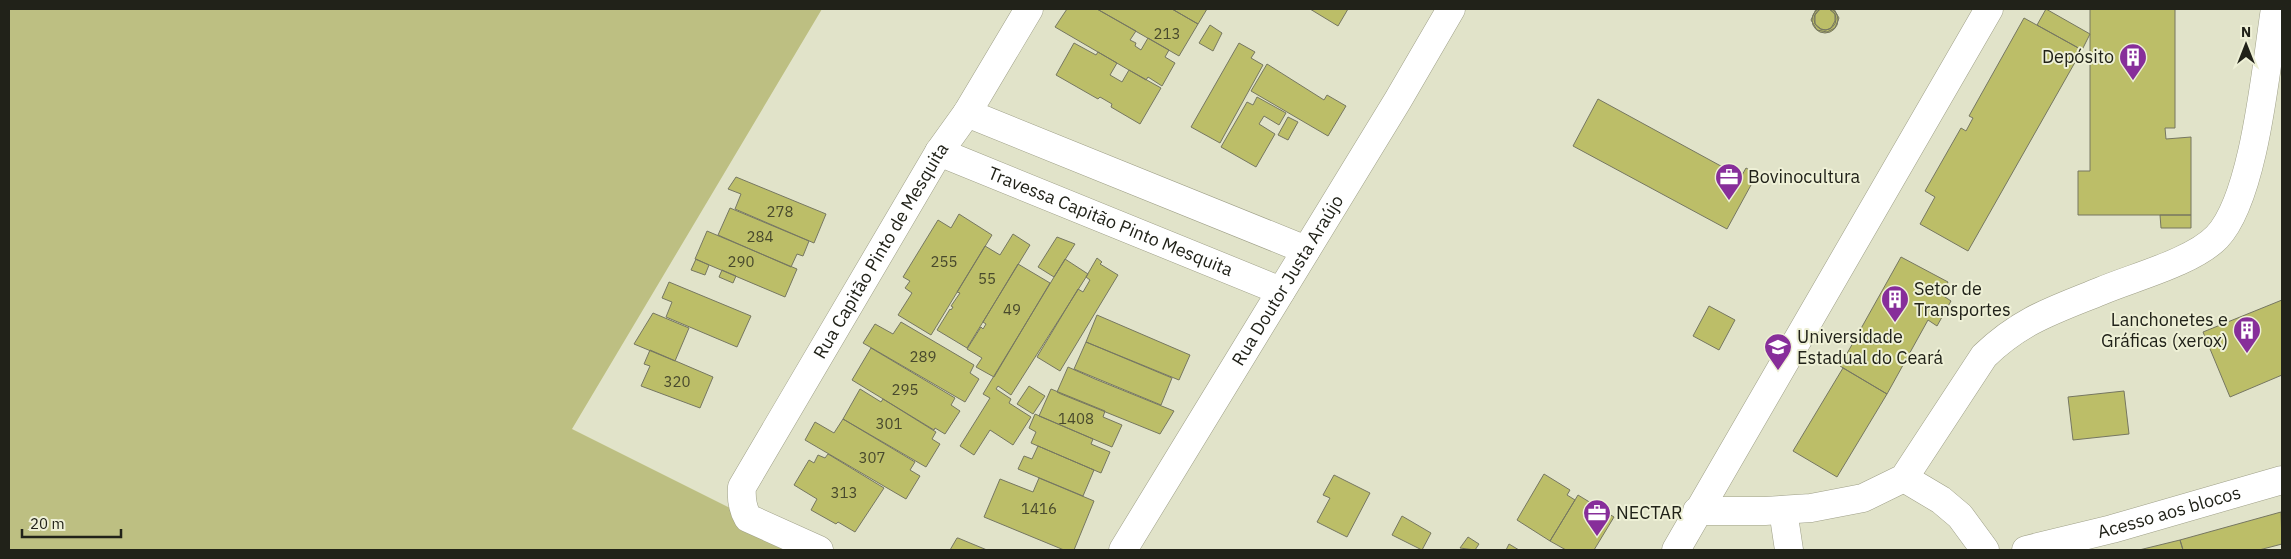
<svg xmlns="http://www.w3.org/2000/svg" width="2291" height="559" viewBox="0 0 2291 559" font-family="'IBM Plex Sans',sans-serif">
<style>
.green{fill:#bdbf82}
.building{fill:#bcbe68;stroke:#767761}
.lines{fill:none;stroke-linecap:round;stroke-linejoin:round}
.minor-casing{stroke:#9e9f87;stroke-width:29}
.minor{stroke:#fff;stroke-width:28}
.labels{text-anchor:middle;stroke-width:4;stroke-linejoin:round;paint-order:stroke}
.number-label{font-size:15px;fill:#48492d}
.poi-label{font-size:18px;fill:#212219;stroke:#eef0d6;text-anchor:start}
.street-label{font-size:18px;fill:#212219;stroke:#eef0d6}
</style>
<rect width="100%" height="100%" fill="#e1e3c9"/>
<path class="green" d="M9,9H822L572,429L814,550H9Z"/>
<path class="building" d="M1812 20a13 13 0 1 1 26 0a13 13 0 1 1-26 0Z
M1814 19a11 11 0 1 1 22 0a11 11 0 1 1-22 0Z
M1067,9H1097L1136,31L1130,40L1136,43L1135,46L1141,50L1148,38L1169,50L1165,57L1175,63L1162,86L1148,77L1146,80L1055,27Z
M1097,9H1172L1198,24L1179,56Z
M1172,9H1207L1198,24Z
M1310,9H1348L1338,26Z
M1816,9H1820L1815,15V24L1821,29L1826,30L1831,28L1835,21V14L1829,9H1834L1839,18L1835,28L1827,32L1817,30L1811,20Z
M2046,9L2090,34L2082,50L2037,25Z
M2090,9H2175V128H2165L2166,139L2191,137V215H2078V171H2090Z
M2024,18L2082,50L1968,251L1920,224L1935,197L1925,191L1961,128L1966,131L1973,118L1969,116Z
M1210,25L1222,33L1213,51L1199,43Z
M1074,43L1096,55L1098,52L1117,63L1110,75L1122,82L1129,70L1161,88L1140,124L1111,107L1112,104L1100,97L1098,99L1056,75Z
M1239,43L1255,52L1251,58L1263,65L1220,143L1191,127Z
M1267,64L1324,100L1327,95L1346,106L1328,136L1251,91Z
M1257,97L1286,113L1279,125L1264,116L1259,124L1275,134L1256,167L1221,147L1247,102L1253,105Z
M1598,99L1741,177L1746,168L1757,174L1727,229L1573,146Z
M1288,117L1298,122L1288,140L1278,135Z
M736,177L826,214L814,243L735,209L741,194L728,189Z
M730,208L809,241L803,256L797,254L791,267L718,235Z
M959,214L992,235L931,335L898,315L912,293L905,288L910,281L903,277L938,220L951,228Z
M2160,215H2191V228H2161Z
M707,231L797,269L785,297L695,259Z
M1013,234L1030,245L967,348L937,330L950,309L951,310L953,307L951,306L960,293L957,292L985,246L1000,255Z
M1057,237L1075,244L1054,277L1038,267Z
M1901,257L1948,282L1942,295L1951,301L1937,326L1928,320L1887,394L1840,366Z
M1097,258L1102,262L1100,264L1118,275L1060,371L1037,357L1078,289L1083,292L1090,280L1086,277Z
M696,259L709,265L705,275L691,270Z
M1065,259L1088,274L1011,395L998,386L996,389L1011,399L1009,403L1031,417L1013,445L990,430L974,455L960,446L990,398L983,394Z
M1018,264L1050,283L994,377L976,367L982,358L967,349L981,327L983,329L986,324L983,322Z
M722,270L736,276L733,283L719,277Z
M669,282L751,316L737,347L666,317L672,302L662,298Z
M2282,300V375L2230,397L2203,332Z
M1709,306L1735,320L1719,350L1693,336Z
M653,313L689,328L675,361L634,344Z
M1097,315L1190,355L1179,380L1086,342Z
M901,322L974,365L970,373L979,379L965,402L863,343L875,324L893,334Z
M1086,342L1172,378L1161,405L1074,369Z
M871,348L955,398L951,405L960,411L945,434L935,428L934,430L852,380Z
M650,350L713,377L700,408L641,386L650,366L644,364Z
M1068,367L1095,379L1174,411L1160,434L1061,394L1057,392Z
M1843,368L1887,394L1837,477L1793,451Z
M1029,386L1045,396L1033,414L1017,404Z
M860,389L881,402L883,399L936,432L932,439L940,444L926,467L843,419Z
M1051,389L1105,411L1103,417L1122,425L1112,447L1039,416Z
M2124,391L2129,434L2073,440L2068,397Z
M1035,414L1093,439L1091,444L1110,452L1101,473L1031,443L1036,432L1029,428Z
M843,419L915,462L910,470L920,476L906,499L805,440L815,422L834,433Z
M1038,446L1094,470L1083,496L1018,469L1024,456L1032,459Z
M828,454L884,488L855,532L838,522L836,524L811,510L817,499L794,485L809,460L814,463L818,455L825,458Z
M1544,474L1570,490L1567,495L1575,500L1550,541L1517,520Z
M1334,475L1370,493L1347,537L1317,522L1330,498L1323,495Z
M1039,478L1094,501L1074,550H1064L984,517L1000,479L1033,492Z
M1578,495L1614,517L1594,550H1566L1550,541Z
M2281,512L2282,544L2259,550H2183L2180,540Z
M1402,516L1431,533L1422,550L1392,535Z
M1468,537L1479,544L1475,550L1460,548Z
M957,538H958L987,550H950Z
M2180,540L2183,550H2139Z
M1509,544L1519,550H1506Z"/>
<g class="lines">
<g class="minor-casing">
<g id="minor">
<path d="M967,113L1306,250"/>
<path id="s1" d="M939,152L1281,291"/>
<path d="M1904,478L1941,500L1960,516L1985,550"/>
<path d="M1783,510L1789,550"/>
<path d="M1697,511H1765L1811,508L1863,498L1904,478L1984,356C2021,320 2054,310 2101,291C2134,277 2193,262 2217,237C2255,197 2266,65 2275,9"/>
<path id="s2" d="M819,550L748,518C742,508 741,499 742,487L939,152L967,113L1029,9"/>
<path id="s3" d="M1123,550L1398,100L1451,9"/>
<path d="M1676,550L1989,9"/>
<path id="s4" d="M2026,550L2112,529L2282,480"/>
</g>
</g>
<use href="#minor" class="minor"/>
</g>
<defs>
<g id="building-pin" transform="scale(1.4375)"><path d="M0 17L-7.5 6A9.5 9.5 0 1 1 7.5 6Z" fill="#872e9a" stroke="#eef0d6"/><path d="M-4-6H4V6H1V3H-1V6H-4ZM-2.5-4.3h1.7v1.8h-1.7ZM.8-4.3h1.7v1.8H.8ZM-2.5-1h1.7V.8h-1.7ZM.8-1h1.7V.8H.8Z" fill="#fff"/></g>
<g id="office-pin" transform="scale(1.4375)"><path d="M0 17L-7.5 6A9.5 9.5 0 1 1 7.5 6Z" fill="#872e9a" stroke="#eef0d6"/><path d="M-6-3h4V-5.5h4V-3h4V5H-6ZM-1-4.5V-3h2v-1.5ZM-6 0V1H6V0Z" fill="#fff"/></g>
<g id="university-pin" transform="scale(1.4375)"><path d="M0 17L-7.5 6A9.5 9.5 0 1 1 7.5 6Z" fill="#872e9a" stroke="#eef0d6"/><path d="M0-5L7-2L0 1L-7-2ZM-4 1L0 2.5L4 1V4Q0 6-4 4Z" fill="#fff"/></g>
</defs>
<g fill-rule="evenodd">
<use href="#building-pin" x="2133" y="57"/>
<use href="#office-pin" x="1729" y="177"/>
<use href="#building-pin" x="1895" y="299"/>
<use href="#building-pin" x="2247" y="330"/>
<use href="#university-pin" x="1778" y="347"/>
<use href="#office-pin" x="1597" y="513"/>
</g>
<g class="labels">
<g class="number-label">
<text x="1167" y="39">213</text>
<text x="780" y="217">278</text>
<text x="760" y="242">284</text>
<text x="741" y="267">290</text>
<text x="944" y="267">255</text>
<text x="987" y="284">55</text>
<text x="1012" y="315">49</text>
<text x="923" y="362">289</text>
<text x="677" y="387">320</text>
<text x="905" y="395">295</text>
<text x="1076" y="424">1408</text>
<text x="889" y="429">301</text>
<text x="872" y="463">307</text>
<text x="844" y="498">313</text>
<text x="1039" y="514">1416</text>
</g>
<g class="poi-label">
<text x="2114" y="63" text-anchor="end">Depósito</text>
<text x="1748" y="183">Bovinocultura</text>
<text x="1914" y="295">Setor de<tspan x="1914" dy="21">Transportes</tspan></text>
<text x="2228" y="326" text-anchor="end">Lanchonetes e<tspan x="2228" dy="21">Gráficas (xerox)</tspan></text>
<text x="1797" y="343">Universidade<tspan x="1797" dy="21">Estadual do Ceará</tspan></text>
<text x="1616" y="519">NECTAR</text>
</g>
<g class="street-label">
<text dy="6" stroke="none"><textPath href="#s1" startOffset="185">Travessa Capitão Pinto Mesquita</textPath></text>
<text dy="6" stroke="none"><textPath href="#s2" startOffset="384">Rua Capitão Pinto de Mesquita</textPath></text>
<text dy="6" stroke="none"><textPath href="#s3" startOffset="316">Rua Doutor Justa Araújo</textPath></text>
<text dy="6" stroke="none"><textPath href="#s4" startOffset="148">Acesso aos blocos</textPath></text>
</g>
</g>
<rect width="2291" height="559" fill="none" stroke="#212219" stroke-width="20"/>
<g transform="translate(2246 45)" stroke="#eef0d6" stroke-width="4" paint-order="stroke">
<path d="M0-4L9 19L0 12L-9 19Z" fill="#212219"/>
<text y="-8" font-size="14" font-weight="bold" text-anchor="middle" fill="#212219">N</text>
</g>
<path d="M22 529v8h99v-8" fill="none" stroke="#212219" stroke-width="2.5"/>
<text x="30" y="529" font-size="15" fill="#212219" stroke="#eef0d6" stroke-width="4" paint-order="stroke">20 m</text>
</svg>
